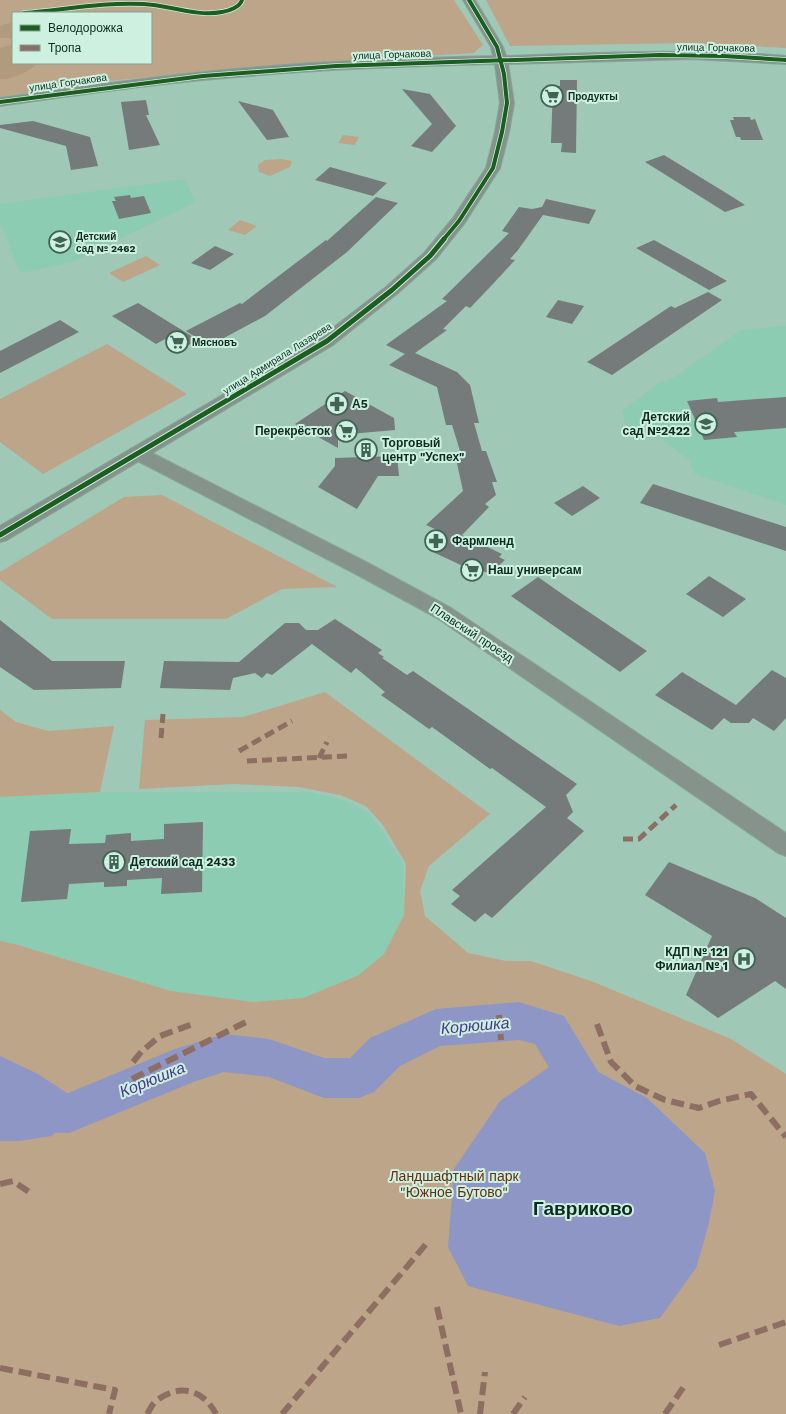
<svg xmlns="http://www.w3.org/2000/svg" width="786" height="1414" viewBox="0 0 786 1414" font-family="'Work Sans',sans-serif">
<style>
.built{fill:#8cccb2}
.green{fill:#bda589;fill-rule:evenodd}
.forest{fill:#b29a7d}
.water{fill:#8e96c5}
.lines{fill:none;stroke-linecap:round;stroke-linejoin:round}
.river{fill:#8e96c5;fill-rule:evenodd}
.building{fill:#757a7a}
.minor-casing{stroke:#85a697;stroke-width:2}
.tertiary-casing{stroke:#85a697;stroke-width:2}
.minor{fill:#85938c;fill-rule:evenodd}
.tertiary{fill:#85938c;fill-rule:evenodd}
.quiet-far1{stroke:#8d6e63;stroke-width:5;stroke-dasharray:10 5;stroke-linecap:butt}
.quiet{stroke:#8d6e63;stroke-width:6;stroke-dasharray:13 6;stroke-linecap:butt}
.cycleway-far1-casing{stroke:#cdf0e0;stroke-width:5.5}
.cycleway-casing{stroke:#cdf0e0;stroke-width:7}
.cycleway-far1{stroke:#1b5e20;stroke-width:4}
.cycleway{stroke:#1b5e20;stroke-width:5}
.labels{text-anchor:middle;stroke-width:4;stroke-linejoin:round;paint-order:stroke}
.far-street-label{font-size:10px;fill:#0d2c21;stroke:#cdf0e0}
.far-poi-label{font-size:10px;font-weight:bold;fill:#0d2c21;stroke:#cdf0e0;text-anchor:start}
.poi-label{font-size:12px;font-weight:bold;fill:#0d2c21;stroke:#cdf0e0;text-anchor:start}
.street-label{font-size:12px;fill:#0d2c21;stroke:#cdf0e0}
.near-park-label{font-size:14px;fill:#632f14;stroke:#cdf0e0}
.near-water-label{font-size:16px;font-style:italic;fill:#473892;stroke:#cdf0e0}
.near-district-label{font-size:19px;font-weight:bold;fill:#0d2c21;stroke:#cdf0e0}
</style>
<rect width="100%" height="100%" fill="#9fc8b6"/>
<path class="built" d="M185,179L195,202L73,262L20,273L0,222V204Z
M786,326V505L695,474L689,460L660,438H629L622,411L662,381H669L741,330Z
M100,792H309L347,801L370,814L403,863L404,915L384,954L359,975L303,998L253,1002L171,991L18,945L0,941V797Z"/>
<path class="green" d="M0,0H454L483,45L474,53L313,63L118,80L0,97ZM13,13H151V63H13Z
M486,0H786V48L690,43L510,46Z
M343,135L359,137L355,145L338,143Z
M281,159L292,161L290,167L270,176L259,172L258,165L265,160Z
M240,220L257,226L245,235L228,230Z
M146,256L160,265L123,282L109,273Z
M107,344L187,394L43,474L0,442V399Z
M162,495L337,587L282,589L226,619H52L0,580V572L124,497Z
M325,692L490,814L429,866L420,891L425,916L468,953L506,961H531L591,981L731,1039L786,1074V1414H0V941L18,945L171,991L253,1002L303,998L359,975L384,954L404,915L406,864L383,825L366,806L340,795L299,787L234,784L139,789L145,720L243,717Z
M0,710L16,722L48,731L114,726L100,792L0,797Z"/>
<path class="forest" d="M13,23V38H0V26L5,24Z
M13,44V63H38C29,72 12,80 0,79V48Z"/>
<path class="water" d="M0,1056L38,1074L73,1097L69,1113L52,1136L19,1141H0Z
M579,1059L587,1066L647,1098L705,1153L715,1191L708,1227L696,1268L660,1318L619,1326L468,1286L448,1247L454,1169L500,1101L558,1061Z"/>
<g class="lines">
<path class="river" d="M519,1002L564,1016L608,1088L615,1102L608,1116L593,1122L578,1116L535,1044L519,1040L440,1046L400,1066L374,1092L359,1098H324L269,1077L224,1072L196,1081L69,1133L0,1132V1092L68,1093L175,1049L224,1034L269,1039L324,1058H350L370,1038L436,1009Z"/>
</g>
<path class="building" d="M560,80H577L576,153L561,152L562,143H551L553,86H560Z
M402,89L430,94L456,126L432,152L411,146L432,124Z
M146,100L149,115H146L160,145L129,150L121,102Z
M238,101L273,110L289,137L267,140Z
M733,117H750L751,120L755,119L763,140H741L740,137H736L730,120H734Z
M33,121L90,137L98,166L71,170L66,146L0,128V125Z
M664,155L731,196L745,205L725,212L645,162Z
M330,167L387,183L373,196L315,180Z
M130,195L131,198L144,196L151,213L119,219L112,201H116L114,197Z
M376,197L398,203L347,252L265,316L209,346L186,331L240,303L242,304L326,240L327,241Z
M546,199L596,210L589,224L543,215L518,250L510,259L515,260L491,286L470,308L466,306L443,329L447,330L415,353L457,372L470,385L479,423H474L482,451H486L497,482H492L496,495L485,504L489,507L462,535L502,554L499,557L505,560L490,574L483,571L480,574L435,553L431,546L444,533L426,525L463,491L455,454H461L452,425H446L437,387L389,365L405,354L386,345L447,301L442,299L509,233L502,231L519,207L532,209L542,207Z
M654,240L699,265L727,281L709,290L636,248Z
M215,246L234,254L210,270L191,263Z
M708,292L722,300L612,375L587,362L671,306L675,308Z
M558,300L584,306L572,324L546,317Z
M138,303L198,340L181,349L165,339L156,344L112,316Z
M60,320L79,332L0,373V351Z
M345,391L394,418L395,430L338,435V448L295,424Z
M786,397V428L734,432L737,437L704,440L687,401L717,398L718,402Z
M397,456L399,476H378L357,509L318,487L335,466V458Z
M653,484L786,527V551L640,503Z
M583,486L600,498L572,516L554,503Z
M709,576L746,599L723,617L686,594Z
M538,577L565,596L647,651L620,672L511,596Z
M335,619L382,650L378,653L384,657L382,658L407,675L413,671L577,784L566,795L573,812L567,818L584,831L492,918L485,913L475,922L451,904L460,896L452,890L546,807L492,768L490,769L432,727L429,729L381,695L385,692L356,668L351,673L312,644L272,675L267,673L262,678L255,673L233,678L230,690L160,688L164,661L239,662L285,623H299L306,630H318Z
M0,620L52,661H125L121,688L34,690L0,667Z
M772,670L786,678V718L774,731L753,718L749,723H731L724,718L712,730L655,695L682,672L736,705Z
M203,822L202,892L161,894L162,878L127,880V886L104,887V882L69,884L67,899L21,902L30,831L71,829L69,844L105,843L106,835L131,833V841L164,839V824Z
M669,862L755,898L786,918V989L775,981L718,1018L686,995L712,936L645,895Z"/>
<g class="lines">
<g class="minor-casing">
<path id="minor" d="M137,447L144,449L366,562L451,608L786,833V856L778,853L437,618L352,572L130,457L128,453L130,449Z"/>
</g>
<g class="tertiary-casing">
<path id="tertiary" d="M463,0H475L503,47L506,56C599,53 693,48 786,56V64L691,59L508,64L514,103L509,132L500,168L464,224L436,259L398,293L333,345L7,540L0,542V526L321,337L386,287L424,253L453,218L486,168L495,132L500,103L495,64C409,66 323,69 238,77C158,83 79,95 0,106V98C78,87 156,76 235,69C321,61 407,58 493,56L491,47Z"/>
</g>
<use href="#minor" class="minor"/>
<use href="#tertiary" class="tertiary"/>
<path class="quiet-far1" d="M161,738L163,714
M239,751L292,721
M319,758L327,742
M247,761L347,756
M623,839H639L676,805"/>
<path class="quiet" d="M499,1015L501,1040
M597,1024L611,1062L635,1086L665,1100L699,1108L719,1101L751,1094L786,1137
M133,1062L142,1051L160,1036L193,1024
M132,1079L250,1020
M0,1184L13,1181L29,1192
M437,1307L461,1414
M719,1345L786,1322
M0,1368L115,1390L109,1414
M147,1414C150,1410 152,1404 156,1401C179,1383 203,1389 216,1414
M282,1414L427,1243
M480,1414L485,1372
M513,1414L525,1397
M665,1414L685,1385"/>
<g class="cycleway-far1-casing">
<path id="cycleway-far1" d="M24,13C63,10 103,2 143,4C169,5 196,17 222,12C229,11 240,7 242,0
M0,102L203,76L336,66L660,55L723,56L786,60
M443,240L459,221L493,168L502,132L507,103L504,74L497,47L469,0"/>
</g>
<g class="cycleway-casing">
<path id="cycleway" d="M0,535L327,341L392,290L430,256L444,239"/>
</g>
<use href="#cycleway-far1" class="cycleway-far1"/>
<use href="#cycleway" class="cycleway"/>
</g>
<defs>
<g id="supermarket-ring" transform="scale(1.15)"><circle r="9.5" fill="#cdf0e0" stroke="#406355" stroke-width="1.5"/><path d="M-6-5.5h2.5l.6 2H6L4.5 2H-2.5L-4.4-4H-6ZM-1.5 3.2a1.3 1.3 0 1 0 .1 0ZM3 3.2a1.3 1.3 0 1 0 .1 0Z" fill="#406355"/></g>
<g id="school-ring" transform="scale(1.15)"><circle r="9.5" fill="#cdf0e0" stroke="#406355" stroke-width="1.5"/><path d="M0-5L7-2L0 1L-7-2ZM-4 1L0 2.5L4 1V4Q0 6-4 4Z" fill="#406355"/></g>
<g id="pharmacy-ring" transform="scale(1.15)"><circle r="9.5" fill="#cdf0e0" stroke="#406355" stroke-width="1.5"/><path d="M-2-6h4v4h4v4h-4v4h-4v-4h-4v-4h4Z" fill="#406355"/></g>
<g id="building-ring" transform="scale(1.15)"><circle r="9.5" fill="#cdf0e0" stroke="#406355" stroke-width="1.5"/><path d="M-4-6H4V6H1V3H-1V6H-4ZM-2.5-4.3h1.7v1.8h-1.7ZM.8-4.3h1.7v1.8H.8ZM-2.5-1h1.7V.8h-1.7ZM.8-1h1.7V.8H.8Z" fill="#406355"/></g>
<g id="hospital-ring" transform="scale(1.15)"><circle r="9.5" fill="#cdf0e0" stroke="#406355" stroke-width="1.5"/><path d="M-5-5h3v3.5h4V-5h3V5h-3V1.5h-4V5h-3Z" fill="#406355"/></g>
</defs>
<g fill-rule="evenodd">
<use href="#supermarket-ring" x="552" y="96"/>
<use href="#school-ring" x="60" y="242"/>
<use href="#supermarket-ring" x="177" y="342"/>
<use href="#pharmacy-ring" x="337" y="404"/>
<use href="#school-ring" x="706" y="424"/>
<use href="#supermarket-ring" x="346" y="431"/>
<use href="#building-ring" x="366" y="450"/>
<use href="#pharmacy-ring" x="436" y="541"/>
<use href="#supermarket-ring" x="472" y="570"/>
<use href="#building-ring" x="114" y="862"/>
<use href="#hospital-ring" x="744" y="959"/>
</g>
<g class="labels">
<g class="far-street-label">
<text transform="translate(716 47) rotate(1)" y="4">улица Горчакова</text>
<text transform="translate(392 54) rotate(-2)" y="4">улица Горчакова</text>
<text transform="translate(68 82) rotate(-8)" y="4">улица Горчакова</text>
<text transform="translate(277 358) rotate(-32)" y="4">улица Адмирала Лазарева</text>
</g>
<g class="far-poi-label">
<text x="568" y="100">Продукты</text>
<text x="76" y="240">Детский<tspan x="76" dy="12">сад № 2462</tspan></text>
<text x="192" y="346">Мясновъ</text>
</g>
<g class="poi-label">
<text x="352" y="408">А5</text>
<text x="690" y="421" text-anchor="end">Детский<tspan x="690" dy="14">сад №2422</tspan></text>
<text x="330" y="435" text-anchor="end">Перекрёсток</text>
<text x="382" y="447">Торговый<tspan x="382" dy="14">центр "Успех"</tspan></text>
<text x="452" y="545">Фармленд</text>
<text x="488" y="574">Наш универсам</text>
<text x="130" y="866">Детский сад 2433</text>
<text x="728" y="956" text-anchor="end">КДП № 121<tspan x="728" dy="14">Филиал № 1</tspan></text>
</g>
<g class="street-label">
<text transform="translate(472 633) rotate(33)" y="4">Плавский проезд</text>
</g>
<g class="near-park-label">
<text x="454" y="1181">Ландшафтный парк<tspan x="454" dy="16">"Южное Бутово"</tspan></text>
</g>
<g class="near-water-label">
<text transform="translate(475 1025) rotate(-5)" y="6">Корюшка</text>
<text transform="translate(152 1079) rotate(-22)" y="6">Корюшка</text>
</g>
<g class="near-district-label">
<text x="583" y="1215">Гавриково</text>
</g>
</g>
<rect x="12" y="12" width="140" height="52" fill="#cdf0e0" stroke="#80a294"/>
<rect x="20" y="25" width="20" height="6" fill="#1b5e20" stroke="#80a294"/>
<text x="48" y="32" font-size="12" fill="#0d2c21">Велодорожка</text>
<rect x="20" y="45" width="20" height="6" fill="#8d6e63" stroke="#80a294"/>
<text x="48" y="52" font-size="12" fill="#0d2c21">Тропа</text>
</svg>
